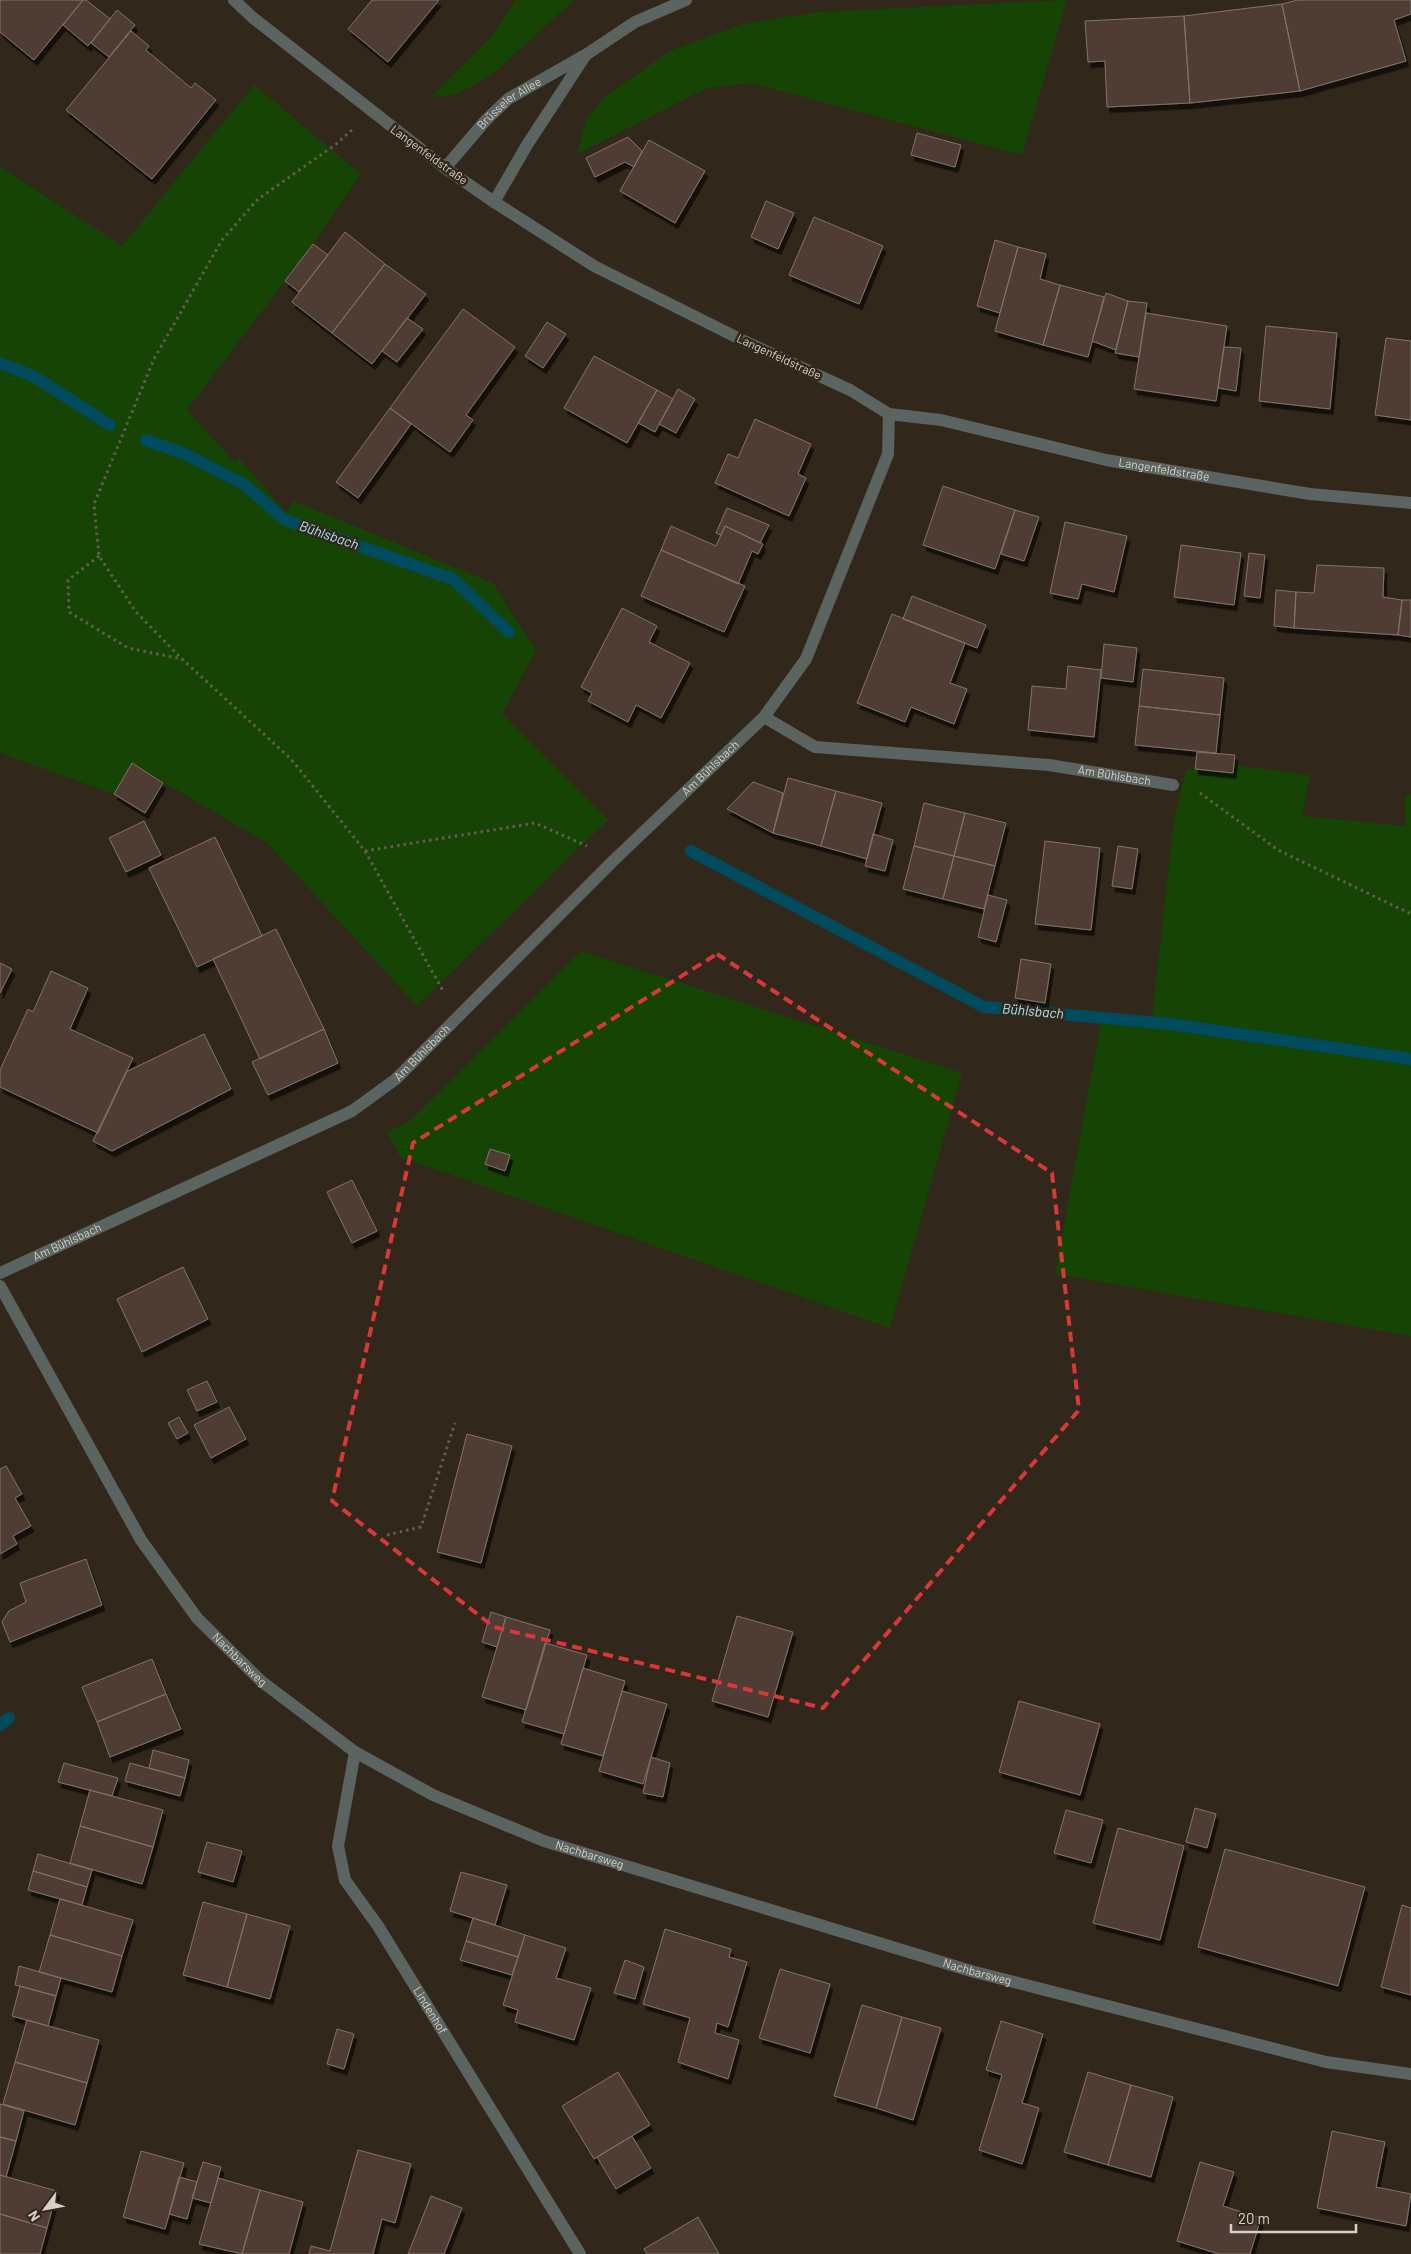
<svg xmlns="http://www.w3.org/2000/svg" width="1411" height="2254" viewBox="0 0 1411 2254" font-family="Barlow,sans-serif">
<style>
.green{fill:#154405}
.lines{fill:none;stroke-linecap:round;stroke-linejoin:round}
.stream{stroke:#004b5d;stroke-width:12}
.building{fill:#4f3e36;stroke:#847268;filter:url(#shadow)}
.path{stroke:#655d52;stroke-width:3;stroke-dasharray:2.5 4;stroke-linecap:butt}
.service{stroke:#5b6460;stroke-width:12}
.minor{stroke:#5b6460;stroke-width:12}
.tertiary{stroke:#5b6460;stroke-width:12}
.marked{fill:none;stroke:#d63938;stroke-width:4;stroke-dasharray:10 6;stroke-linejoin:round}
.labels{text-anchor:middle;stroke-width:5;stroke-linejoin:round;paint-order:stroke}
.street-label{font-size:12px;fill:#d6d0c8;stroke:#31281b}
.water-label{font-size:14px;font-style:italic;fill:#ace1f2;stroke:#31281b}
</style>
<defs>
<filter id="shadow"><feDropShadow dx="3" dy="5.5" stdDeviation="0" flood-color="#0009"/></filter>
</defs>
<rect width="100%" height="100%" fill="#31281b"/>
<path class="green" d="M516,0H574L494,73L458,94L430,97L489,39Z
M1067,0L1022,155L751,83L707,88L577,154L586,119L606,96L670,51L742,24L818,12Z
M254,85L361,174L313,244L187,410L235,463L239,458L286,512L294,501L493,583L536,650L502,714L608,820L417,1006L266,842L132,764L114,794L0,753V166L122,246Z
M1234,765L1310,775L1302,816L1405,826V795H1411V1336L1055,1274L1102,1016L1152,1017L1174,820L1186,769L1233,773Z
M581,951L962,1073L890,1328L400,1157L387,1132L409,1122Z"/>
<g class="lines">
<path class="stream" d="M0,363L33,376L110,425
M146,440L185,454L245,485L285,520L453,579L509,632
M691,851L984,1007L1170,1024L1411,1059
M0,1725L9,1718"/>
</g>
<path class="building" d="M0,0H83L34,60L0,32Z
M83,0H86L110,19L88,46L63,25Z
M372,0H439L388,62L348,29Z
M1298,0H1411V14L1394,20L1406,61L1300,91L1282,4Z
M1282,4L1300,91L1190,103L1184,16Z
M117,10L135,25L109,57L91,43Z
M1184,16L1190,103L1107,107L1105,61L1088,62L1085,21Z
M131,31L149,46L146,50L191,88L195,83L216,100L152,179L66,110Z
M917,133L961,145L955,167L911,155Z
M628,137L642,151L634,167L625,162L595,177L586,158Z
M649,140L705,171L675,223L620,191Z
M766,201L794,213L778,249L751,237Z
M814,217L883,246L859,304L789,275Z
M345,232L385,264L332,333L292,302Z
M995,240L1018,247L1000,313L977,306Z
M313,244L328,255L299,292L285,281Z
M1018,247L1046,254L1040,279L1060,285L1043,345L995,331Z
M385,264L426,294L372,364L332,333Z
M1060,285L1104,297L1088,357L1043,345Z
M1106,293L1128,301L1116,350L1092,341Z
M1128,301L1147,303L1139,357L1115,353Z
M463,309L515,347L466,415L473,420L450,452L390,408Z
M1146,313L1227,326L1216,401L1134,389Z
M407,318L423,329L397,362L382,351Z
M547,322L566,334L543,368L525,356Z
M1266,326L1337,333L1330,409L1259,401Z
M1386,338L1411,341V420L1375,415Z
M1224,347L1241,348L1236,391L1218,388Z
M594,356L657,390L627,443L564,408Z
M678,389L695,399L676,433L659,424Z
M657,390L673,399L655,432L638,423Z
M390,408L411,424L358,498L336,482Z
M755,419L811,444L798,474L806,478L789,516L715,483L728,454L738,458Z
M943,486L1015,510L995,569L923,545Z
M727,508L769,525L760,543L725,526L721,535L716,533Z
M1015,510L1039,517L1024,561L1001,554Z
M1065,522L1127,536L1114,592L1082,584L1078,599L1050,593Z
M671,526L716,546L725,526L763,544L758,554L752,551L738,584L661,550Z
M1181,545L1241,553L1234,605L1174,597Z
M661,550L745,586L724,632L641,596Z
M1249,553L1265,555L1260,598L1244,596Z
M1317,565L1384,568L1383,597L1402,600L1398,635L1294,628L1296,592L1314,593Z
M1276,590L1296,592L1294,628L1274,626Z
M912,596L986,625L977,648L903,619Z
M1402,600H1411V637L1398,635Z
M622,608L657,626L649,642L690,663L661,718L636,705L628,722L588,701L592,693L581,687Z
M892,614L965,643L950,683L967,689L954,724L911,707L905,722L857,703Z
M1104,644L1137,648L1133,682L1101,678Z
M1068,666L1101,670L1094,737L1028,730L1032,686L1066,689Z
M1143,669L1224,678L1220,715L1139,706Z
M1139,706L1220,715L1216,753L1135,745Z
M1197,752L1235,755L1233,773L1195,769Z
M132,763L163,783L145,813L114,794Z
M788,778L836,791L821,846L773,833Z
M753,782L783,793L773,833L727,809Z
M836,791L882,803L867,859L821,846Z
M924,803L965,813L954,856L914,846Z
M965,813L1006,823L995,866L954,856Z
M144,821L161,855L126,872L109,838Z
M873,834L893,840L885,871L865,866Z
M215,837L262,936L197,967L149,868Z
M1045,841L1100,848L1091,930L1035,924Z
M914,846L954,856L943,899L903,889Z
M1118,846L1138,849L1132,889L1112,886Z
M954,856L995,866L984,909L943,899Z
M988,895L1007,900L996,942L978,937Z
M276,929L324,1029L260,1059L213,959Z
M1021,959L1051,964L1045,1003L1015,998Z
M0,963L12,969L0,993Z
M51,971L88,988L70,1029L133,1058L98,1133L0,1087V1070L28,1009L33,1012Z
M324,1029L338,1063L268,1095L252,1062Z
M204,1034L231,1089L112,1151L93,1141L126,1072Z
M490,1149L510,1155L505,1171L485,1164Z
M352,1180L377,1231L352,1243L327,1192Z
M183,1267L208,1319L142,1352L117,1299Z
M207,1381L217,1402L197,1411L187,1390Z
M229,1407L246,1439L211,1458L194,1425Z
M179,1417L188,1433L177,1439L168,1423Z
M467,1434L512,1446L481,1563L437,1552Z
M6,1466L22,1494L15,1498L31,1526L13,1536L17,1544L0,1554V1469Z
M86,1559L102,1605L10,1642L2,1622L9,1611L26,1602L20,1583Z
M491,1612L506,1617L497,1647L482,1642Z
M737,1616L793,1632L768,1717L712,1701Z
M506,1617L550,1630L526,1710L482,1697Z
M545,1643L587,1655L564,1734L522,1722Z
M152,1659L166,1694L97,1722L82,1687Z
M583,1668L625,1681L603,1756L561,1744Z
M622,1691L667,1704L643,1784L599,1771Z
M166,1694L181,1729L110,1757L97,1722Z
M1019,1701L1100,1724L1080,1795L999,1772Z
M153,1750L189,1760L185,1778L149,1768Z
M651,1757L670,1763L663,1797L643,1793Z
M64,1763L118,1778L112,1796L58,1782Z
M130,1763L185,1778L180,1796L125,1781Z
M90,1790L163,1810L153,1847L80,1826Z
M1195,1808L1216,1814L1207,1848L1186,1842Z
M1066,1810L1103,1820L1091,1863L1054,1853Z
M80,1826L153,1847L142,1884L70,1863Z
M1118,1828L1184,1846L1160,1940L1093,1923Z
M207,1842L242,1851L233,1882L198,1872Z
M1225,1849L1365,1887L1338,1986L1198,1947Z
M38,1854L92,1870L87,1887L33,1871Z
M33,1871L87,1887L82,1905L28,1890Z
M461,1872L507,1885L495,1925L450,1911Z
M60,1899L133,1920L122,1956L50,1935Z
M203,1902L247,1914L227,1987L183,1975Z
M1402,1905L1411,1908V1995L1381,1987Z
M247,1914L290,1926L270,1999L227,1987Z
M473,1918L525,1935L518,1957L466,1941Z
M665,1929L731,1949L729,1957L747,1962L728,2027L717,2023L715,2033L739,2040L728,2079L678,2062L690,2018L643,2004Z
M50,1935L122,1956L112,1992L39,1972Z
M525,1935L566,1948L556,1978L591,1988L574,2040L515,2022L518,2010L503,2005Z
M466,1941L518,1957L512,1975L460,1960Z
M625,1960L644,1967L635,1999L614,1993Z
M19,1966L61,1978L56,1996L15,1985Z
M780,1969L830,1984L810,2053L759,2038Z
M20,1986L56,1996L48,2026L12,2016Z
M862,2005L902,2017L876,2108L834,2096Z
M902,2017L941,2028L913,2120L876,2108Z
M27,2020L99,2040L87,2083L15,2062Z
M1001,2021L1043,2034L1022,2103L1039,2108L1022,2164L979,2150L1002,2075L986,2070Z
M337,2029L354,2034L344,2069L327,2064Z
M15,2062L87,2083L75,2125L3,2104Z
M618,2072L650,2125L594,2159L562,2106Z
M1088,2072L1131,2085L1108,2165L1064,2152Z
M1131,2085L1173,2097L1151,2177L1108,2165Z
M0,2104L24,2111L16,2141L0,2137Z
M1332,2131L1385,2142L1376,2187L1411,2194L1406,2226L1317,2208Z
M632,2136L651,2168L616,2189L597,2157Z
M0,2137L16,2141L6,2177L0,2175Z
M358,2150L411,2164L395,2223L382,2219L373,2254H309L311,2246L330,2251Z
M141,2151L184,2163L165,2229L123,2217Z
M203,2162L221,2167L211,2203L192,2198Z
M1200,2162L1234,2172L1223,2206L1261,2218L1250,2254H1219L1177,2241Z
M0,2175L57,2191L47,2228L0,2214Z
M179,2177L197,2182L187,2219L169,2214Z
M218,2178L260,2190L242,2254L199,2244Z
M260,2190L303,2202L289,2254H242Z
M431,2196L462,2208L444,2254H408Z
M0,2214L47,2228L40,2254H0Z
M698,2217L719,2254H647L644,2249Z"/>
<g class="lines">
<path class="path" d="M352,130L335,145L258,199L222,240L154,359L94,504L99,556L136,612L182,659L291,759L365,851L443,991
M99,556L68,580L69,612L128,648L182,659
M1200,793L1278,850L1411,914
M365,851L535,823L587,846
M387,1535L421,1527L455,1423"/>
<path class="service" id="s1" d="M764,717L815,747L1049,765L1173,785"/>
<g class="minor">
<path d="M234,0L252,17L445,168"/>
<path id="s2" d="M889,414L941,420L1106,460L1310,494L1411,503"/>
<path id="s3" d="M355,1752L338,1846L345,1880L378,1926L580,2254"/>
</g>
<g class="tertiary">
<path d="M494,202L527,145L585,56"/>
<path id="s4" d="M0,1273L352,1111L396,1079L613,861L764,717L806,659L888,454L889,414L850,390L744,341L594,266L494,202L445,168L486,120L508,99L587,54L635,22L686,0"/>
<path id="s5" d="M0,1286L141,1540L197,1618L261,1681L355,1752L433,1795L544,1841L971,1971L1326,2062L1411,2074"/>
</g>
</g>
<path class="marked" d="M717,954L1052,1173L1079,1410L823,1708L494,1627L332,1501L413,1143Z"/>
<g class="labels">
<g class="street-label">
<text dy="4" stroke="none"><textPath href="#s4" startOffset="1891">Brüsseler Allee</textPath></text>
<text transform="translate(429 155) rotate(36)" y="4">Langenfeldstraße</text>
<text transform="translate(779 357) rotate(25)" y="4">Langenfeldstraße</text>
<text dy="4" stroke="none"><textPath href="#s2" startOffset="281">Langenfeldstraße</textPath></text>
<text dy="4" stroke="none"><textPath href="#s4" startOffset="884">Am Bühlsbach</textPath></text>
<text dy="4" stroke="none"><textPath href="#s1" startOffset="360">Am Bühlsbach</textPath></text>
<text dy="4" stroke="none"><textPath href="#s4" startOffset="479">Am Bühlsbach</textPath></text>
<text dy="4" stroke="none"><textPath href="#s4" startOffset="74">Am Bühlsbach</textPath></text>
<text dy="4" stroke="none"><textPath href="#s5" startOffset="446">Nachbarsweg</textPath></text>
<text dy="4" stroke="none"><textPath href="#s5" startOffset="851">Nachbarsweg</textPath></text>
<text dy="4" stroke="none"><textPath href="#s5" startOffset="1256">Nachbarsweg</textPath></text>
<text dy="4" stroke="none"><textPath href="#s3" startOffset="286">Lindenhof</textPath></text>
</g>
<g class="water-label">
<text transform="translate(329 535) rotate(19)" y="5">Bühlsbach</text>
<text transform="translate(1033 1011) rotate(5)" y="5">Bühlsbach</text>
</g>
</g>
<g transform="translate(45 2209) rotate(238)" stroke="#31281b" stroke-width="4" paint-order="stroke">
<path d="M0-4L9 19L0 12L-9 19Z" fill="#d6d0c8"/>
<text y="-8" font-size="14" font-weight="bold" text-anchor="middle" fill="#d6d0c8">N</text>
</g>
<path d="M1231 2224v8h125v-8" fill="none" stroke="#d6d0c8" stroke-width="2.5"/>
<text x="1238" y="2224" font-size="15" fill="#d6d0c8" stroke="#31281b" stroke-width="4" paint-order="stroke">20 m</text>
</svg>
